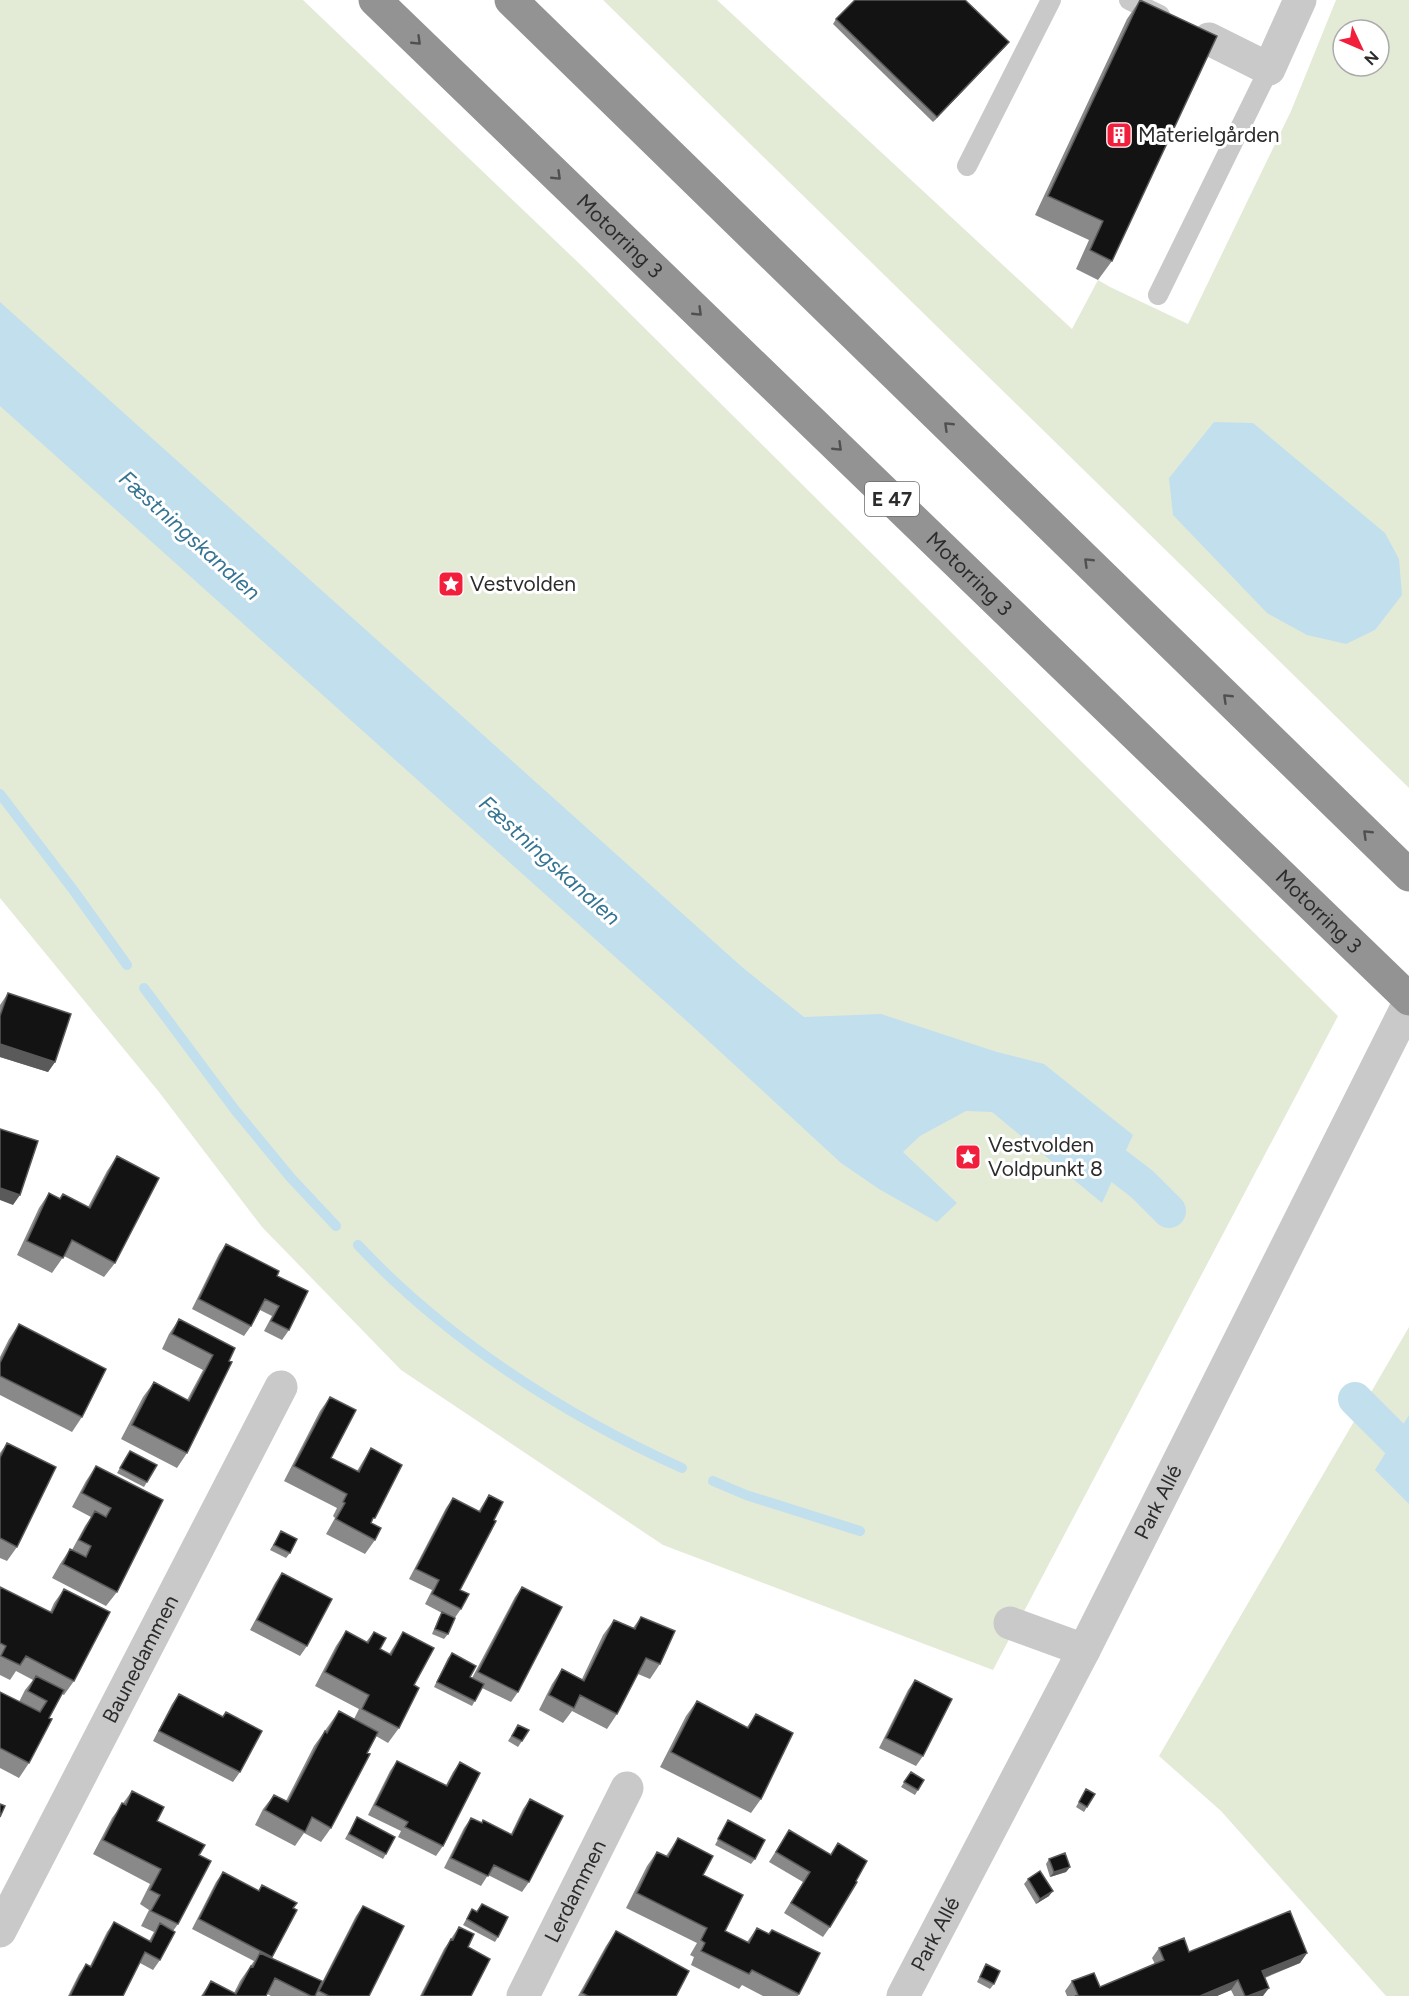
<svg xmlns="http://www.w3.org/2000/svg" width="1409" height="1996" viewBox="0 0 1409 1996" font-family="Figtree,sans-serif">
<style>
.green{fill:#e3ebd7;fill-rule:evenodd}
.water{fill:#c2dfed}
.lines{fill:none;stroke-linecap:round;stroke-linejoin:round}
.stream{stroke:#c2dfed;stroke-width:10}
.canal{stroke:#c2dfed;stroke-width:34}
.service{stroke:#c9c9c9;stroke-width:20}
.minor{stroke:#c9c9c9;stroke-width:33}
.tertiary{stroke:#c9c9c9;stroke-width:33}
.motorway{stroke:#939393;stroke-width:33}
.wall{fill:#898989}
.shaded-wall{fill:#5a5a5a}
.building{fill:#131313;stroke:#5a5a5a;stroke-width:1.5}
.oneway{stroke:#505050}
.labels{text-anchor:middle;stroke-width:6;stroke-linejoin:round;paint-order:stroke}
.shield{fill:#fff;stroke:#6b6b6b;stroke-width:1.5}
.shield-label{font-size:20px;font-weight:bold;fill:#2c2c2c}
.poi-label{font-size:21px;fill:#2c2c2c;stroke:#fff;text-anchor:start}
.street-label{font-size:21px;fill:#2c2c2c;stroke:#fff}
.water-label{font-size:22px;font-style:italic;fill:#357492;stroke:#fff}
</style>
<rect width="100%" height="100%" fill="#fff"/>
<path class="green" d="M0,0H303L585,269L1338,1016L993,1670L663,1545L401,1370L262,1227L159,1092L0,898Z
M603,0H717L1072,329L1098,280L1110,287L1188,324L1291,111L1336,0H1409V788ZM1343,30H1379V66H1343Z
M1409,1327V1996H1386L1221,1811L1159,1756Z"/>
<path class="water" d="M0,302L742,967L804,1017L881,1014L997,1052L1044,1064L1133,1135L1102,1203L992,1112L966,1111L920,1136L903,1152L957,1203L937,1222L879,1189L841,1163L690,1024L0,406Z
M1214,422L1253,423L1385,533L1399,559L1402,595L1375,630L1346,644L1307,635L1267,613L1173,515L1169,478Z
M1409,1415V1504L1375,1470Z"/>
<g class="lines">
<path class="stream" d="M0,794L74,891L127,965
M144,988L235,1110L291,1178L336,1226
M358,1245C446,1339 564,1415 682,1468
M713,1481L746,1495L860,1531"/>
<path class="canal" d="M1082,1138L1142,1184L1169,1211
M1355,1399L1409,1453"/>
<path class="service" d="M1129,0L1160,15
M967,166L1051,0
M1158,295L1269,69"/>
<g class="minor">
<path d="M1209,39L1269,69L1300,0"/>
<path d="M1010,1623L1084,1650"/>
<path id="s1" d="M0,1931L281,1387"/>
<path id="s2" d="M523,1996L627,1788"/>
</g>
<path class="tertiary" id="s3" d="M903,1996L1084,1650L1409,1003"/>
<g class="motorway">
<path id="s4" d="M375,0L1409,999"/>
<path d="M511,0L1409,875"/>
</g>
</g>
<path class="wall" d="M1140,0L1112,261L1098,280L1076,269L1089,240L1035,215L1127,19Z
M836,19L1009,42L1005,47L933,122L833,24Z
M8,993L55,1062L48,1072L0,1057V1005Z
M117,1156L115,1263L104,1277L64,1256L52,1273L17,1255L39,1208L49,1193L60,1198L88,1207L107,1171Z
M226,1244L277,1276L289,1330L282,1340L264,1331L272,1316L260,1310L251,1326L244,1336L192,1309L219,1254Z
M179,1319L235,1348L187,1453L177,1468L121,1439L143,1397L154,1382L187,1400L203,1370L162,1349L169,1334Z
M19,1324L82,1417L72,1432L0,1395V1357L9,1339Z
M330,1397L331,1458L357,1471L371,1448L372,1523L375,1540L365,1554L326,1534L335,1518L333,1516L337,1508L284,1481L320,1411Z
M7,1443L17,1547L7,1561L0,1558V1453Z
M130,1451L147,1482L144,1487L117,1473Z
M96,1466L163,1500L117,1592L106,1606L52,1578L60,1564L70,1549L72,1550L85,1526L91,1517L72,1507L86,1481Z
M489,1495L460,1590L461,1609L454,1619L448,1634L444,1639L432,1634L439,1617L442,1613L425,1604L432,1590L409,1579L446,1508L453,1498L478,1512Z
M281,1531L290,1553L286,1558L270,1550Z
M282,1573L307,1646L300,1656L250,1630L275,1583Z
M0,1587L50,1612L54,1603L64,1589L74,1681L64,1695L62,1694L49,1718L29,1763L19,1778L0,1768V1692L19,1702L25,1690L33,1680L16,1671L10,1680L0,1675Z
M522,1587L518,1692L511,1702L482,1688L472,1706L434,1687L448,1658L452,1653L470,1677L472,1678L515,1597Z
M641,1617L660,1664L650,1679L638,1674L617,1714L607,1729L572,1711L563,1723L539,1710L552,1684L562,1669L582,1679L603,1635L614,1620L633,1628Z
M346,1631L366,1642L374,1632L380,1649L389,1654L403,1632L414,1685L399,1728L388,1743L376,1736L331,1828L321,1842L304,1833L295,1846L255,1825L263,1809L274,1795L286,1801L314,1746L339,1711L354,1719L359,1709L315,1686L336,1646Z
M915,1680L923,1756L916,1766L879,1748L908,1690Z
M179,1694L222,1717L226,1712L240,1772L233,1782L153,1741L172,1704Z
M697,1701L747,1727L756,1714L761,1799L751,1813L660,1767L686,1716Z
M518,1725L522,1741L518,1747L508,1741Z
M397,1761L446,1785L453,1772L460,1762L443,1846L436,1856L398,1837L401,1831L368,1815L390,1771Z
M911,1772L918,1790L915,1795L901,1787Z
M1086,1789L1087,1807L1084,1812L1076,1807Z
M132,1791L157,1821L199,1855L178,1924L173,1931L160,1960L153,1970L140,1963L123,1996H68L79,1974L86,1964L90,1966L107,1932L114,1922L149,1941L154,1932L141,1926L149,1910L140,1904L150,1884L93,1854L112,1818Z
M530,1799L529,1882L522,1892L488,1875L481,1886L444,1868L464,1828L471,1818L482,1823L511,1834L523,1809Z
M357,1817L386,1854L383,1859L345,1839Z
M728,1820L755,1859L751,1864L715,1845Z
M789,1830L830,1855L838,1843L830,1927L823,1937L784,1913L803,1882L769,1862Z
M678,1838L703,1875L725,1931L747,1942L757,1928L769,1934L772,1930L820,1953L798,1996H763L742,1985L739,1989L691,1965L694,1957L690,1955L697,1943L626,1908L647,1866L657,1852L666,1856Z
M1049,1859L1070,1867L1066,1872L1050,1877L1046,1864Z
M223,1872L258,1891L262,1885L297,1910L272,1958L315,1996H271L267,1994L266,1996H201L211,1981L234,1993L240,1981L254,1961L192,1929L216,1882Z
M1028,1879L1049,1896L1036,1904L1024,1884Z
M482,1904L498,1937L495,1942L463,1925L472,1909L477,1911Z
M363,1906L369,1996H315L356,1916Z
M459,1927L468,1947L471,1996H420L444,1949Z
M616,1931L676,1996H578L606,1946Z
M1159,1948L1189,1952L1307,1953L1300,1963L1265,1978L1263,1996H1234L1231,1990L1217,1996H1067L1065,1991L1072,1981L1100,1987L1155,1964L1152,1958Z
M986,1964L994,1984L990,1989L977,1982Z"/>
<path class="shaded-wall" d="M1009,42L1005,47L933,122L937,117Z
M0,1044L55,1062L48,1072L0,1057Z
M0,1188L20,1195L13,1205L0,1200Z
M1070,1867L1066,1872L1050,1877L1054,1872Z
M1053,1891L1049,1896L1036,1904L1040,1899Z
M1307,1953L1300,1963L1255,1981L1262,1971Z
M1238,1980L1231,1990L1217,1996H1200Z
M1269,1988L1263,1996H1248Z"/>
<path class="building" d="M855,0H965L1009,42L937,117L836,19Z
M1140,0L1217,36L1112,261L1090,250L1103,221L1048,196Z
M8,993L71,1014L55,1062L0,1044V1016Z
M0,1129L38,1141L20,1195L0,1188Z
M117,1156L159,1178L115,1263L72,1240L63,1258L27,1241L49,1193L60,1199L63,1194L90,1208Z
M226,1244L279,1271L277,1276L308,1291L289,1330L271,1321L279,1306L265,1299L251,1326L199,1299Z
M179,1319L235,1348L229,1361L232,1362L187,1453L132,1425L154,1382L189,1401L213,1355L172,1334Z
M19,1324L106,1369L82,1417L0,1376V1363Z
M330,1397L356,1410L331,1458L359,1472L371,1448L402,1465L375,1518H373L371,1523L381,1528L375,1540L336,1519L345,1503L343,1502L347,1494L294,1466Z
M7,1443L56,1467L17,1547L0,1538V1458Z
M130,1451L157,1465L147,1482L120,1468Z
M96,1466L163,1500L117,1592L63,1564L70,1549L86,1557L91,1546L79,1540L95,1511L106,1517L111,1508L82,1493Z
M489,1495L503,1502L494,1520L496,1521L460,1590L469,1594L461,1609L432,1594L439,1580L416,1569L453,1498L480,1512Z
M281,1531L297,1539L290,1553L274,1545Z
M282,1573L332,1599L307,1646L257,1620Z
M0,1587L52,1613L64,1589L110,1612L74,1681L26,1656L20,1665L1,1656L6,1646L0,1643Z
M522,1587L562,1607L518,1692L478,1672Z
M442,1612L455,1618L448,1634L435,1629Z
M641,1617L675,1631L660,1664L646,1658L617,1714L580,1695L574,1708L549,1695L562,1669L584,1681L614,1620L635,1629Z
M346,1631L368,1643L374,1632L386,1638L380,1649L391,1655L403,1632L434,1648L414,1685L419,1688L399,1728L362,1709L369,1695L325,1672Z
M452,1653L476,1666L470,1677L484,1684L475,1701L437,1682Z
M36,1676L64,1690L49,1718L52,1719L29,1763L0,1748V1692L40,1712L47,1701L28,1691Z
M915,1680L952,1699L923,1756L886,1738Z
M179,1694L223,1717L226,1712L262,1731L240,1772L159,1731Z
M697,1701L748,1728L756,1714L793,1733L761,1799L671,1752Z
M339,1711L378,1732L367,1753L370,1754L331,1828L312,1817L305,1832L265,1810L274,1795L288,1802L325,1731L327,1733Z
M518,1725L529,1730L522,1741L512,1736Z
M397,1761L447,1786L460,1762L480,1773L443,1846L405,1827L408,1822L375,1805Z
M911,1772L924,1780L918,1790L904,1782Z
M1086,1789L1095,1794L1087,1807L1079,1802Z
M132,1791L164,1807L157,1821L205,1845L199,1855L211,1861L178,1924L151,1911L160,1895L150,1890L161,1869L103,1840L122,1803L126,1805Z
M530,1799L563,1816L529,1882L494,1865L488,1876L451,1858L471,1818L482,1823L483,1820L512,1835Z
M0,1804L5,1806L0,1817Z
M357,1817L395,1837L386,1854L349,1834Z
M728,1820L765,1840L755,1859L718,1839Z
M789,1830L831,1855L838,1843L867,1861L856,1881L857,1882L830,1927L791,1903L810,1872L776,1852Z
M678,1838L713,1856L703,1875L743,1895L725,1931L749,1943L757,1928L769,1934L772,1930L820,1953L799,1994L752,1970L749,1974L701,1951L705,1943L701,1940L707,1928L637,1893L657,1852L668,1857Z
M1065,1853L1070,1867L1054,1872L1049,1859Z
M1040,1871L1053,1891L1040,1899L1028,1879Z
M223,1872L259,1891L262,1885L297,1903L293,1908L297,1910L272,1957L199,1919Z
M482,1904L508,1917L498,1937L467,1919L472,1909L477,1912Z
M363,1906L404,1926L369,1996H329L319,1991Z
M1290,1911L1307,1953L1262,1971L1269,1988L1248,1996H1245L1238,1980L1200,1996H1075L1078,1995L1072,1981L1094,1973L1100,1987L1164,1960L1159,1948L1184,1938L1189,1952Z
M114,1922L151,1942L160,1923L175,1932L160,1960L145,1952L123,1996H70L86,1964L91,1967Z
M459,1927L474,1934L468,1947L490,1959L471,1996H422L451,1939L453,1940Z
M616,1931L689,1971L676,1996H588L582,1993Z
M260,1953L322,1981L315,1996H311L275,1978L266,1996H203L211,1981L236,1994L251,1966L253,1967Z
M986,1964L1000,1971L994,1984L980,1977Z"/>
<defs><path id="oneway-chevron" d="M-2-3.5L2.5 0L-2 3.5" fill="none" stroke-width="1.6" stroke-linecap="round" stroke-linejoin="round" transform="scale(1.5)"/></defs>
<g class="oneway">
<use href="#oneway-chevron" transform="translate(417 41) rotate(44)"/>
<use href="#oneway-chevron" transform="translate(557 176) rotate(44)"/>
<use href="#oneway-chevron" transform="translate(698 312) rotate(44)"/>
<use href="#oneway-chevron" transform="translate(948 426) rotate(-136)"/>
<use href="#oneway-chevron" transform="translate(838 447) rotate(44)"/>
<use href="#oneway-chevron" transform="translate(1088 562) rotate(-136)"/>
<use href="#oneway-chevron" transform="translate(1227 698) rotate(-136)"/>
<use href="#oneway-chevron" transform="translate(1367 834) rotate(-136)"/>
</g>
<defs>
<g id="building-square" transform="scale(1.35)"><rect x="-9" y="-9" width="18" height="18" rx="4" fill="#f11f3c" stroke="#fff"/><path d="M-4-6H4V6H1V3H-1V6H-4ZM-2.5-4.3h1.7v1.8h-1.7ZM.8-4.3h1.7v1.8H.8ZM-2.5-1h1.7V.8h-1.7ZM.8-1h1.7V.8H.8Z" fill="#fff"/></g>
<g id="sight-square" transform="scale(1.35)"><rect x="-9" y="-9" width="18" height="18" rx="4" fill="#f11f3c" stroke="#fff"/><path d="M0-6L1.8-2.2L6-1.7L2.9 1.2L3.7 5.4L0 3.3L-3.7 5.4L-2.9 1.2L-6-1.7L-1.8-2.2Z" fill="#fff"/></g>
</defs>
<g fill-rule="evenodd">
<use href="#building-square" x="1119" y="135"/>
<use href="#sight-square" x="451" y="584"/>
<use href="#sight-square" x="968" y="1157"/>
</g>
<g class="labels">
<rect class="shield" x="865" y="482" width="54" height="34" rx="4.5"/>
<g class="shield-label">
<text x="892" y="506">E 47</text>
</g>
<g class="poi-label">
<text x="1138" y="142">Materielgården</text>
<text x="470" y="591">Vestvolden</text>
<text x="988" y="1152">Vestvolden<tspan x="988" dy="24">Voldpunkt 8</tspan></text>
</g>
<g class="street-label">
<text dy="7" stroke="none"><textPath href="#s4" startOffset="340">Motorring 3</textPath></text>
<text dy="7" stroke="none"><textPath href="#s4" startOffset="826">Motorring 3</textPath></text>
<text dy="7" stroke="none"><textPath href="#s4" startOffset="1312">Motorring 3</textPath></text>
<text dy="7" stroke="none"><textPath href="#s3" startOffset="556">Park Allé</textPath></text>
<text dy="7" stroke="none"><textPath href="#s1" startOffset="306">Baunedammen</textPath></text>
<text dy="7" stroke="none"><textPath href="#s2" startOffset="117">Lerdammen</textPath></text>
<text dy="7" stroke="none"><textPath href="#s3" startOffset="70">Park Allé</textPath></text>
</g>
<g class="water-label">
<text transform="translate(190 535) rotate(42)" y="8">Fæstningskanalen</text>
<text transform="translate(550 860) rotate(42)" y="8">Fæstningskanalen</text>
</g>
</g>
<g transform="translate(1361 48) rotate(134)"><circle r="28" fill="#ffffff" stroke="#ababab" stroke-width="1.5"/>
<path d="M0-4.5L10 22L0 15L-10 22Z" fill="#f11f3c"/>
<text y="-9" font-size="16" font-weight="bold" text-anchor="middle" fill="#2c2c2c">N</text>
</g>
</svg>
